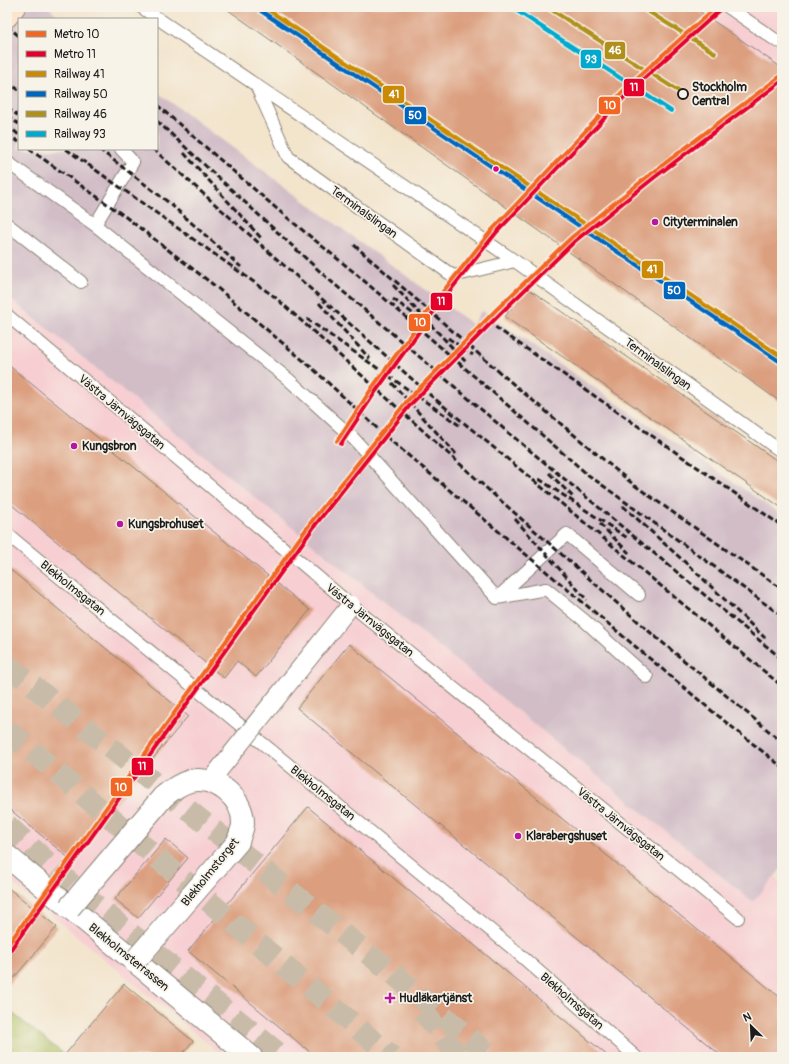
<svg xmlns="http://www.w3.org/2000/svg" width="789" height="1064" viewBox="0 0 789 1064" font-family="Pangolin,sans-serif">
<style>
.built{fill:#f7cfd3}
.railway{fill:#d2bdc7}
.grass{fill:url(#grass-tufts);stroke:#656e3f}
.building{fill:#db9e7e}
.lines{fill:none;stroke-linecap:round;stroke-linejoin:round}
.trunk-tunnel{stroke:#c8bca9;stroke-width:22;stroke-dasharray:22 11;stroke-linecap:butt}
.service-casing{stroke:#888074;stroke-width:14}
.minor-casing{stroke:#888074;stroke-width:24}
.secondary-casing{stroke:#888074;stroke-width:24}
.service{stroke:#fff;stroke-width:12}
.minor{stroke:#fff;stroke-width:22}
.secondary{stroke:#fbe5cf;stroke-width:22}
.rail{stroke:#1c1c1c;stroke-width:3;stroke-dasharray:6 3;stroke-linecap:butt}
.pedestrian-bridge-casing{stroke:#888074;stroke-width:20;stroke-linecap:butt}
.minor-bridge-casing{stroke:#888074;stroke-width:24;stroke-linecap:butt}
.pedestrian-bridge{stroke:#fff;stroke-width:18}
.minor-bridge{stroke:#fff;stroke-width:22}
.rail-1-casing{stroke:#f7f3e8;stroke-width:7}
.rail-2-casing{stroke:#f7f3e8;stroke-width:7}
.rail-3-casing{stroke:#f7f3e8;stroke-width:7}
.rail-4-casing{stroke:#f7f3e8;stroke-width:7}
.rail-1{stroke:#cb8a06;stroke-width:4}
.rail-2{stroke:#0065bd;stroke-width:4}
.rail-3{stroke:#b0901d;stroke-width:4}
.rail-4{stroke:#00a9ce;stroke-width:4}
.metro-1-casing{stroke:#f7f3e8;stroke-width:7}
.metro-2-casing{stroke:#f7f3e8;stroke-width:7}
.metro-1{stroke:#f26522;stroke-width:4}
.metro-2{stroke:#e4002b;stroke-width:4}
.stop-dot{fill:#f7f3e8;stroke:#1c1c1c;stroke-width:2}
.bus-dot{fill:#e5007d;stroke:#f7f3e8;stroke-width:1.5}
.poi-dot{fill:#b5179e;stroke:#f7f3e8;stroke-width:1.5}
.labels{text-anchor:middle;stroke-width:3.5;stroke-linejoin:round;paint-order:stroke}
.stop-label{font-size:12px;font-weight:bold;fill:#1c1c1c;stroke:#f7f3e8;text-anchor:start}
.street-label{font-size:12px;fill:#1c1c1c;stroke:#f7f3e8}
.poi-label{font-size:12px;font-weight:bold;fill:#1c1c1c;stroke:#f7f3e8;text-anchor:start}
.line-badge{stroke:#f7f3e8;stroke-width:1.5}
.badge-label{font-size:11px;text-anchor:middle;font-weight:bold;fill:#fff}
</style>
<defs>
<pattern id="grass-tufts" width="24" height="20" patternUnits="userSpaceOnUse"><rect width="24" height="20" fill="#aebf62"/><path d="M3 7l-1-3M5 7V3M7 7l1-3M15 17l-1-3M17 17v-4M19 17l1-3" fill="none" stroke="#95a454"/></pattern>
</defs>
<rect width="100%" height="100%" fill="#f7f3e8"/>
<filter id="ink" filterUnits="userSpaceOnUse"><feTurbulence type="fractalNoise" baseFrequency=".025" numOctaves="2"/><feDisplacementMap in="SourceGraphic" scale="8" xChannelSelector="R" yChannelSelector="G"/><feConvolveMatrix kernelMatrix="1 2 1 2 8 2 1 2 1" color-interpolation-filters="sRGB"/></filter>
<filter id="wash" filterUnits="userSpaceOnUse"><feTurbulence type="fractalNoise" baseFrequency=".012" numOctaves="4" result="noise"/><feDisplacementMap in="SourceGraphic" scale="16" xChannelSelector="R" yChannelSelector="G"/><feGaussianBlur stdDeviation="0.9" result="paint"/><feColorMatrix in="noise" values="0 0 0 0 0 0 0 0 0 0 0 0 0 0 0 0 0 1.4 0 .05"/><feComposite in="paint" operator="in"/></filter>
<g filter="url(#wash)">
<rect width="100%" height="100%" fill="#f3e4cc"/>
<path class="built" d="M693,7H782V68Z
M7,296L753,902L774,877L782,884V1057H224L7,879Z"/>
<path class="railway" d="M7,7H48L62,19H19V149H157V92L473,325L481,311L782,515V868L753,902L7,296Z"/>
<path class="grass" d="M7,1009L65,1055L67,1057H7Z"/>
<g id="blocks">
<path class="building" d="M224,7H693L782,68V403Z
M526,287L782,464V508L505,317Z
M7,364L310,610L256,677L237,661L224,678L7,501Z
M7,567L188,716L70,859L7,807Z
M349,644L782,999V1057H723L297,708Z
M308,807L609,1057H316L188,951Z
M166,839L188,858L138,918L115,899Z
M7,887L57,927L7,986Z
M124,984L193,1041L183,1053L180,1057H63Z"/>
</g>
</g>
<g filter="url(#ink)">
<use href="#blocks" fill-opacity="0" stroke="#888074" stroke-width="1"/>
<g class="lines">
<path class="trunk-tunnel" d="M7,665L396,976L492,1057
M7,730L392,1057
M7,825L83,895L283,1057
M423,1011L459,1057"/>
<g class="service-casing">
<path id="service" d="M141,7L515,261L782,452
M728,7L777,41L782,42
M256,85L288,157L453,276L515,261
M121,149L133,162L95,225L288,379L354,439L497,598
M7,162L95,225
M7,224L81,282
M7,315L351,605L738,918
M7,534L511,947L636,1057
M497,598L567,534L639,595
M497,598L546,589L585,621L647,677"/>
</g>
<g class="minor-casing">
<path id="minor" d="M7,856L251,1057"/>
</g>
<g class="secondary-casing">
<path id="secondary" d="M7,16L14,7"/>
</g>
<use href="#service" class="service"/>
<use href="#minor" class="minor"/>
<use href="#secondary" class="secondary"/>
<path class="rail" d="M7,26L19,36
M7,82L19,90
M157,105L284,215L355,273L587,474L782,616
M7,108L19,116
M7,117L19,124
M157,121L326,277L510,434L782,659
M7,125L19,135
M7,134L19,142
M29,149L123,215L215,286L311,367L390,440L712,711L782,767
M66,149L275,297L492,493L651,633L782,742
M99,149L168,202L241,267
M153,149L429,394L782,686
M184,153L262,239
M354,245L512,383L634,485L782,589
M393,285L466,362
M393,299L415,315
M319,303L370,359
M307,319L459,425
M488,322L782,526
M448,338L473,355
M392,383L456,454
M549,473L573,497
M539,479L629,539
M623,506L699,575L765,638
M515,519L587,600
M600,524L629,553"/>
<g class="pedestrian-bridge-casing">
<path id="pedestrian-bridge" d="M210,781L351,605"/>
</g>
<g class="minor-bridge-casing">
<path id="minor-bridge" d="M69,908L163,797C171,790 179,784 190,781C215,775 244,798 243,824C243,829 239,836 238,842L134,962"/>
</g>
<use href="#pedestrian-bridge" class="pedestrian-bridge"/>
<use href="#minor-bridge" class="minor-bridge"/>
<g class="rail-1-casing">
<path id="rail-1" d="M264,7L782,357"/>
</g>
<g class="rail-2-casing">
<path id="rail-2" d="M261,11L779,361"/>
</g>
<g class="rail-3-casing">
<path id="rail-3" d="M547,7L683,94
M641,7L715,53"/>
</g>
<g class="rail-4-casing">
<path id="rail-4" d="M511,7L671,111"/>
</g>
<use href="#rail-1" class="rail-1"/>
<use href="#rail-2" class="rail-2"/>
<use href="#rail-3" class="rail-3"/>
<use href="#rail-4" class="rail-4"/>
<g class="metro-1-casing">
<path id="metro-1" d="M337,441L372,388L433,304L492,230L628,86L716,7
M7,946L312,521L407,401L496,310L572,237L652,173L782,75"/>
</g>
<g class="metro-2-casing">
<path id="metro-2" d="M341,444L376,391L437,307L496,233L631,90L719,11
M11,949L316,524L411,404L500,314L575,241L655,177L782,81"/>
</g>
<use href="#metro-1" class="metro-1"/>
<use href="#metro-2" class="metro-2"/>
</g>
</g>
<circle class="stop-dot" cx="683" cy="94" r="5"/>
<circle class="bus-dot" cx="496" cy="169" r="3.5"/>
<g class="poi-dot">
<circle cx="655" cy="222" r="4"/>
<circle cx="74" cy="446" r="4"/>
<circle cx="120" cy="524" r="4"/>
<circle cx="518" cy="836" r="4"/>
<path d="M388 992h4v4h4v4h-4v4h-4v-4h-4v-4h4z"/>
</g>
<g class="labels">
<g class="stop-label">
<text x="692" y="91">Stockholm<tspan x="692" dy="14">Central</tspan></text>
</g>
<g class="street-label">
<text transform="translate(364 212) rotate(36)" y="4">Terminalslingan</text>
<text transform="translate(658 364) rotate(36)" y="4">Terminalslingan</text>
<text transform="translate(122 412) rotate(40)" y="4">Västra Järnvägsgatan</text>
<text transform="translate(73 588) rotate(39)" y="4">Blekholmsgatan</text>
<text transform="translate(370 620) rotate(39)" y="4">Västra Järnvägsgatan</text>
<text transform="translate(323 793) rotate(39)" y="4">Blekholmsgatan</text>
<text transform="translate(621 824) rotate(39)" y="4">Västra Järnvägsgatan</text>
<text transform="translate(210 872) rotate(-51)" y="4">Blekholmstorget</text>
<text transform="translate(129 957) rotate(39)" y="4">Blekholmsterrassen</text>
<text transform="translate(572 1001) rotate(41)" y="4">Blekholmsgatan</text>
</g>
<g class="poi-label">
<text x="663" y="226">Cityterminalen</text>
<text x="82" y="450">Kungsbron</text>
<text x="128" y="528">Kungsbrohuset</text>
<text x="526" y="840">Klarabergshuset</text>
<text x="399" y="1002">Hudläkartjänst</text>
</g>
</g>
<g class="line-badge">
<rect x="604" y="41" width="22" height="19" rx="4" fill="#b0901d"/>
<rect x="580" y="49" width="22" height="20" rx="4" fill="#00a9ce"/>
<rect x="623" y="78" width="22" height="19" rx="4" fill="#e4002b"/>
<rect x="382" y="85" width="23" height="19" rx="4" fill="#cb8a06"/>
<rect x="598" y="96" width="23" height="19" rx="4" fill="#f26522"/>
<rect x="404" y="106" width="23" height="19" rx="4" fill="#0065bd"/>
<rect x="641" y="260" width="23" height="19" rx="4" fill="#cb8a06"/>
<rect x="663" y="281" width="23" height="19" rx="4" fill="#0065bd"/>
<rect x="430" y="292" width="23" height="19" rx="4" fill="#e4002b"/>
<rect x="408" y="313" width="23" height="19" rx="4" fill="#f26522"/>
<rect x="131" y="757" width="23" height="19" rx="4" fill="#e4002b"/>
<rect x="110" y="777" width="23" height="20" rx="4" fill="#f26522"/>
</g>
<g class="badge-label">
<text x="615" y="54">46</text>
<text x="591" y="63">93</text>
<text x="634" y="91">11</text>
<text x="394" y="98">41</text>
<text x="610" y="109">10</text>
<text x="415" y="119">50</text>
<text x="652" y="273">41</text>
<text x="674" y="294">50</text>
<text x="441" y="305">11</text>
<text x="420" y="326">10</text>
<text x="142" y="770">11</text>
<text x="121" y="791">10</text>
</g>
<rect width="789" height="1064" fill="none" stroke="#f7f3e8" stroke-width="24"/>
<rect x="18" y="18" width="140" height="132" fill="#f7f3e8" stroke="#9f9d96"/>
<rect x="26" y="31" width="20" height="6" fill="#f26522" stroke="#9f9d96"/>
<text x="54" y="38" font-size="12" fill="#1c1c1c">Metro 10</text>
<rect x="26" y="51" width="20" height="6" fill="#e4002b" stroke="#9f9d96"/>
<text x="54" y="58" font-size="12" fill="#1c1c1c">Metro 11</text>
<rect x="26" y="71" width="20" height="6" fill="#cb8a06" stroke="#9f9d96"/>
<text x="54" y="78" font-size="12" fill="#1c1c1c">Railway 41</text>
<rect x="26" y="91" width="20" height="6" fill="#0065bd" stroke="#9f9d96"/>
<text x="54" y="98" font-size="12" fill="#1c1c1c">Railway 50</text>
<rect x="26" y="111" width="20" height="6" fill="#b0901d" stroke="#9f9d96"/>
<text x="54" y="118" font-size="12" fill="#1c1c1c">Railway 46</text>
<rect x="26" y="131" width="20" height="6" fill="#00a9ce" stroke="#9f9d96"/>
<text x="54" y="138" font-size="12" fill="#1c1c1c">Railway 93</text>
<g transform="translate(751 1026) rotate(336)" stroke="#f7f3e8" stroke-width="3" paint-order="stroke">
<path d="M0-3L7 15L0 10L-7 15Z" fill="#1c1c1c"/>
<text y="-6" font-size="11" font-weight="bold" text-anchor="middle" fill="#1c1c1c">N</text>
</g>
</svg>
